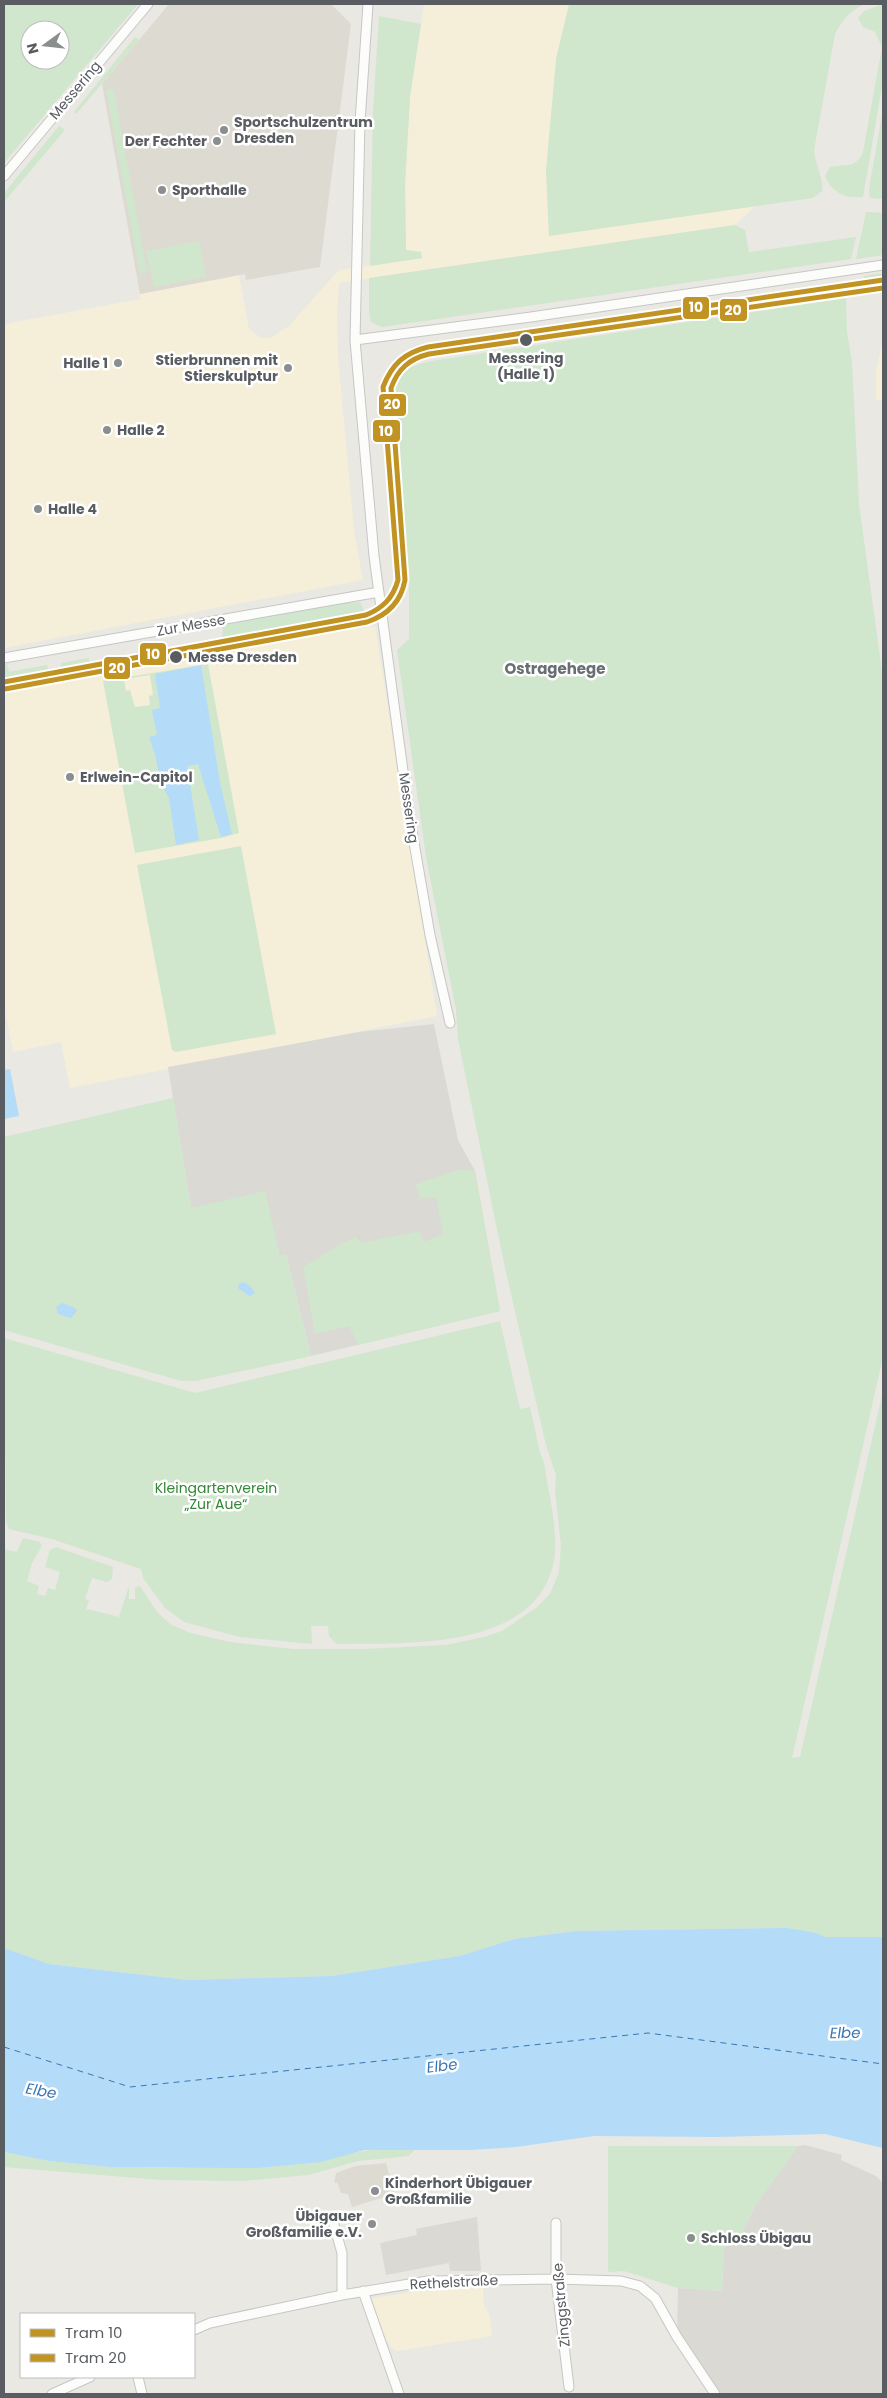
<svg xmlns="http://www.w3.org/2000/svg" width="887" height="2398" viewBox="0 0 887 2398" font-family="Poppins,sans-serif">
<style>
.commercial{fill:#f5efda}
.industrial{fill:#dad9d4}
.education{fill:#dddad2}
.green{fill:#d0e6cd;fill-rule:evenodd}
.water{fill:#b4dbf7}
.lines{fill:none;stroke-linecap:round;stroke-linejoin:round}
.ferry{stroke:#3a77b3;stroke-width:1;stroke-dasharray:6 5;stroke-linecap:butt}
.minor-casing{stroke:#c6c6c5;stroke-width:11}
.minor{stroke:#fcfcfb;stroke-width:9}
.tram-1-casing{stroke:#fff;stroke-width:9}
.tram-2-casing{stroke:#fff;stroke-width:9}
.tram-1{stroke:#c19322;stroke-width:5}
.tram-2{stroke:#c19322;stroke-width:5}
.poi-dot{fill:#8b8e8e;stroke:#fff;stroke-width:2}
.stop-dot{fill:#595d61;stroke:#fff;stroke-width:2}
.labels{text-anchor:middle;stroke-width:5;stroke-linejoin:round;paint-order:stroke}
.street-label{font-size:14px;fill:#595d61;stroke:#fff}
.poi-label{font-size:14px;font-weight:bold;fill:#595d61;stroke:#fff;text-anchor:start}
.stop-label{font-size:14px;font-weight:bold;fill:#595d61;stroke:#fff}
.park-label{font-size:14px;fill:#338735;stroke:#fff}
.neighbourhood-label{font-size:15px;font-weight:bold;fill:#6a6f74;stroke:#fff}
.water-label{font-size:15px;font-style:italic;fill:#3a77b3;stroke:#fff}
.line-badge{stroke:#fff;stroke-width:2}
.badge-label{font-size:14px;text-anchor:middle;font-weight:bold;fill:#fff}
</style>
<rect width="100%" height="100%" fill="#e9e8e3"/>
<path class="commercial" d="M424,4H817L818,130L814,151L735,225L339,283L337,310L338,357L354,531L363,580L4,648V324L141,299L140,294L239,275L249,329L261,338H270L289,326L339,270L422,258L421,252L406,250L405,185L410,97Z
M883,340V400H876V371Z
M375,626L437,1016L70,1088L61,1042L13,1052L4,1004V685Z
M447,2287H483L484,2306L489,2314L492,2336L396,2351L392,2348L384,2336L369,2299Z"/>
<path class="industrial" d="M434,1024L458,1140L475,1171L500,1311L311,1356L286,1255L250,1262L194,1226L168,1067L359,1032Z
M805,2145L842,2155L841,2160L876,2176L883,2183V2394H715L677,2337L678,2288L722,2291L724,2248L743,2232L755,2206L798,2146Z
M477,2217L481,2271H450L449,2263L386,2275L380,2243L417,2235L416,2229Z"/>
<path class="education" d="M169,4H331L351,24L320,267L246,280L245,274L140,294L102,84Z
M386,2163L395,2194L352,2207L348,2194L341,2193L337,2182L334,2183L336,2173L355,2166Z"/>
<path class="green" d="M4,4H138L4,163ZM30,30H60V60H30Z
M569,4H865C850,10 842,20 835,34L814,151C815,164 824,178 822,191L813,198L549,236L546,171L556,59Z
M883,4V81L863,197C846,199 832,193 825,176L830,167C844,164 856,169 863,152L882,47L875,32L863,27L858,18L864,11Z
M379,16L421,24L410,97L405,185L406,250L421,252L422,258L370,266L373,111Z
M135,37L139,40L76,114L74,112Z
M114,89L147,272L140,274L106,90Z
M883,109V199L870,198L869,189Z
M59,126L65,130L4,202V193Z
M866,212L883,213V255L856,259Z
M735,225L745,230L749,252L856,237L851,259L382,327L371,322L369,312V278Z
M199,241L206,277L154,287L146,251Z
M883,273V289L865,291L864,276Z
M846,298L847,332L852,363L859,504L883,679V1357L792,1758L800,1757L883,1391V1937H825C817,1932 799,1931 788,1928L576,1931L514,1939L460,1956L331,1976L187,1980L49,1964L4,1948V1549L17,1552L23,1538L40,1542L42,1546L32,1563L27,1581L39,1586L37,1594L45,1596L48,1588L55,1590L60,1572L45,1567L50,1550L56,1547L113,1567L112,1579L107,1582L92,1578L85,1599L89,1600L86,1609L119,1617L128,1589L129,1587V1599H135V1587L140,1586L157,1612L170,1624L190,1633L230,1642L293,1649H364L446,1645L484,1637L502,1631L536,1608L550,1594L559,1572L561,1546L555,1490L556,1475L546,1445L505,1268L458,1039L456,1010L426,857L397,650L409,639V573L392,398C397,371 405,368 431,361Z
M360,602L365,613L222,639L223,628H220L219,625L338,603Z
M89,658V663L4,679V664H7L9,672L47,665L48,669L61,667V663Z
M208,664L239,833L221,838L135,853L103,681ZM150,675L153,695L149,696L150,705L135,707L130,690L126,691L124,679Z
M241,846L276,1034L176,1052L172,1050L137,865Z
M173,1098L191,1208L265,1191L280,1256L286,1255L311,1356L196,1381H181L4,1330V1137Z
M460,1169L475,1171L500,1311L358,1345L349,1326L315,1334L303,1267L342,1243L356,1237L361,1243L420,1231L423,1242L443,1234L436,1197L420,1199L416,1184Z
M500,1321L520,1409L530,1407L540,1453L544,1462C548,1493 559,1529 554,1560C538,1651 405,1643 337,1644L329,1636L328,1626H311L312,1644L240,1637L184,1622L165,1608L143,1578L141,1569L52,1539L9,1529L6,1522L4,1338L195,1393Z
M608,2146H798L755,2206L743,2232L724,2248L722,2291L678,2288L624,2271L608,2272Z
M377,2149H415L409,2156L358,2161L308,2175L242,2181L161,2180L4,2167V2152L49,2161L110,2167L173,2168L345,2154Z"/>
<path class="water" d="M201,665L220,783L232,834L221,837L198,764L187,766L199,840L176,845L169,798L161,783L155,754L149,737L157,735L152,710L160,708L155,674Z
M10,1069L19,1116L4,1119V1070Z
M243,1282L250,1286L255,1293L249,1296L238,1288V1285Z
M62,1303L75,1308L77,1311L71,1318L58,1314L56,1307Z
M788,1928C800,1931 816,1931 825,1937H883V2148L825,2134L716,2137L594,2136L516,2147L469,2150H364L321,2162L256,2168L110,2167L49,2161L4,2152V1948L49,1964L187,1980L331,1976L460,1956L514,1939L576,1931Z"/>
<g class="lines">
<path class="ferry" d="M4,2047L130,2087L648,2033L883,2064"/>
<g class="minor-casing">
<path id="minor" d="M368,4L360,122L355,340L374,556L408,808L430,935L450,1023
M4,176L148,4
M355,340L531,317L883,265
M4,658L379,592
M332,2218L342,2253V2295
M556,2223V2279L569,2387
M363,2291L399,2394
M194,2330L210,2323L342,2295L428,2281L556,2279L621,2281L640,2286L655,2298L677,2337L715,2394
M138,2377L142,2394
M52,2394L90,2377"/>
</g>
<use href="#minor" class="minor"/>
<g class="tram-1-casing">
<path id="tram-1" d="M4,682L366,615C383,608 393,598 398,580L383,387C392,364 404,353 428,347L883,280"/>
</g>
<g class="tram-2-casing">
<path id="tram-2" d="M5,689L367,622C388,615 401,602 405,580L391,388C398,369 409,359 429,354L883,288"/>
</g>
<use href="#tram-1" class="tram-1"/>
<use href="#tram-2" class="tram-2"/>
</g>
<g class="poi-dot">
<circle cx="224" cy="130" r="5"/>
<circle cx="217" cy="141" r="5"/>
<circle cx="162" cy="190" r="5"/>
<circle cx="118" cy="363" r="5"/>
<circle cx="288" cy="368" r="5"/>
<circle cx="107" cy="430" r="5"/>
<circle cx="38" cy="509" r="5"/>
<circle cx="70" cy="777" r="5"/>
<circle cx="375" cy="2191" r="5"/>
<circle cx="372" cy="2224" r="5"/>
<circle cx="691" cy="2238" r="5"/>
</g>
<g class="stop-dot">
<circle cx="526" cy="340" r="7"/>
<circle cx="176" cy="657" r="7"/>
</g>
<g class="labels">
<g class="street-label">
<text transform="translate(75 90) rotate(-50)" y="5">Messering</text>
<text transform="translate(191 625) rotate(-10)" y="5">Zur Messe</text>
<text transform="translate(409 808) rotate(82)" y="5">Messering</text>
<text transform="translate(454 2282) rotate(-3)" y="5">Rethelstraße</text>
<text transform="translate(561 2305) rotate(-95)" y="5">Zinggstraße</text>
</g>
<g class="poi-label">
<text x="234" y="127">Sportschulzentrum<tspan x="234" dy="16">Dresden</tspan></text>
<text x="207" y="146" text-anchor="end">Der Fechter</text>
<text x="172" y="195">Sporthalle</text>
<text x="278" y="365" text-anchor="end">Stierbrunnen mit<tspan x="278" dy="16">Stierskulptur</tspan></text>
<text x="108" y="368" text-anchor="end">Halle 1</text>
<text x="117" y="435">Halle 2</text>
<text x="48" y="514">Halle 4</text>
<text x="80" y="782">Erlwein-Capitol</text>
<text x="385" y="2188">Kinderhort Übigauer<tspan x="385" dy="16">Großfamilie</tspan></text>
<text x="362" y="2221" text-anchor="end">Übigauer<tspan x="362" dy="16">Großfamilie e.V.</tspan></text>
<text x="701" y="2243">Schloss Übigau</text>
</g>
<g class="stop-label">
<text x="526" y="363">Messering<tspan x="526" dy="16">(Halle 1)</tspan></text>
<text x="188" y="662" text-anchor="start">Messe Dresden</text>
</g>
<g class="park-label">
<text x="216" y="1493">Kleingartenverein<tspan x="216" dy="16">„Zur Aue“</tspan></text>
</g>
<g class="neighbourhood-label">
<text x="555" y="674">Ostragehege</text>
</g>
<g class="water-label">
<text transform="translate(845 2033) rotate(-1)" y="5">Elbe</text>
<text transform="translate(442 2066) rotate(-7)" y="5">Elbe</text>
<text transform="translate(41 2091) rotate(10)" y="5">Elbe</text>
</g>
</g>
<g class="line-badge">
<rect x="682" y="296" width="28" height="24" rx="5" fill="#c19322"/>
<rect x="719" y="298" width="29" height="24" rx="5" fill="#c19322"/>
<rect x="378" y="393" width="29" height="24" rx="5" fill="#c19322"/>
<rect x="372" y="419" width="29" height="24" rx="5" fill="#c19322"/>
<rect x="139" y="642" width="28" height="24" rx="5" fill="#c19322"/>
<rect x="103" y="656" width="28" height="24" rx="5" fill="#c19322"/>
</g>
<g class="badge-label">
<text x="696" y="312">10</text>
<text x="733" y="315">20</text>
<text x="392" y="409">20</text>
<text x="386" y="436">10</text>
<text x="153" y="659">10</text>
<text x="117" y="673">20</text>
</g>
<rect width="887" height="2398" fill="none" stroke="#595d61" stroke-width="10"/>
<rect x="20" y="2313" width="175" height="65" fill="#ffffff" stroke="#bdbec0"/>
<rect x="30" y="2329" width="25" height="8" fill="#c19322" stroke="#bdbec0"/>
<text x="65" y="2338" font-size="15" fill="#595d61">Tram 10</text>
<rect x="30" y="2354" width="25" height="8" fill="#c19322" stroke="#bdbec0"/>
<text x="65" y="2363" font-size="15" fill="#595d61">Tram 20</text>
<g transform="translate(45 45) rotate(255)"><circle r="24" fill="#ffffff" stroke="#bdbec0"/>
<path d="M0-4L9 19L0 12L-9 19Z" fill="#8b8e8e"/>
<text y="-8" font-size="14" font-weight="bold" text-anchor="middle" fill="#595d61">N</text>
</g>
</svg>
